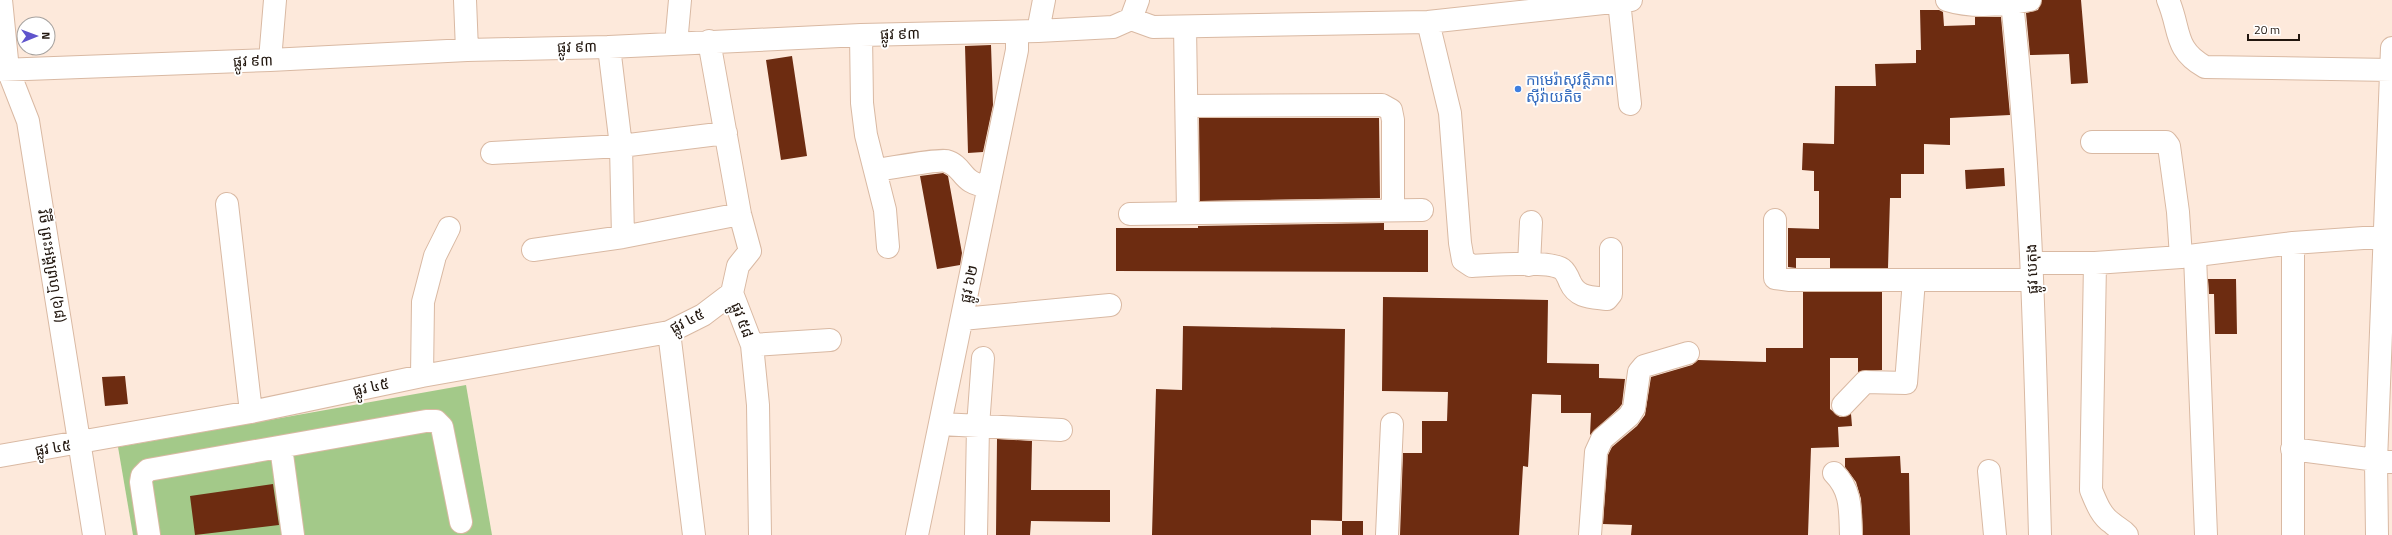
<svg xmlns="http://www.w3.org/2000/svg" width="2392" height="535" viewBox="0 0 2392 535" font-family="'Titillium Web','Noto Sans Khmer',sans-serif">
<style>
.green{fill:#a3c989}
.building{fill:#6d2c11}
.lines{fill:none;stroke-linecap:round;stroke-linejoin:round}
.minor-casing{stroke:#d9b9a3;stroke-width:24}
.minor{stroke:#fff;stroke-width:22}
.shop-dot{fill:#3f7fe0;stroke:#fff;stroke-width:1.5}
.labels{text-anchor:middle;stroke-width:4;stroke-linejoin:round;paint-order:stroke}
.street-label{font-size:15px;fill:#21160e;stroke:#fff}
.shop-label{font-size:15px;fill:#366cbe;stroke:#fff;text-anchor:start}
</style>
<rect width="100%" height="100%" fill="#fde9db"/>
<path class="green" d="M466,385L492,535H133L118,447Z"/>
<path class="building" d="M2042,0H2081L2088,83L2071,84L2069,54L2030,55L2026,13L2038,10Z
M1920,10H1939L1943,12L1944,26L1975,25V17H2001L2010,115L1950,118V145L1924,144V174H1901V198H1890L1888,268H1830V258H1796V268L1788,267V228L1819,229V191H1814V171L1802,170L1803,143L1834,144L1835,86H1876L1875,64L1916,63V50H1921Z
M991,45L993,105L983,152L968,153L965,46Z
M792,56L807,156L781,160L766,60Z
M1199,118H1379L1380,198L1200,201Z
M2004,168L2005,186L1966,189L1965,170Z
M943,173L948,176L962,253L960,265L937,269L920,176Z
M1384,223V230H1428V272L1116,271V228H1198V226Z
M2208,279H2236L2237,334H2215L2214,294H2209Z
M1803,292H1882V370L1858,372V358H1830V409L1840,417L1851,414L1852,426L1838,427L1839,447L1811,448L1808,535H1631L1632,525L1603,524L1608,455L1612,447L1637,426L1645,415L1651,377L1692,365L1698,360L1766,362V348H1803Z
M1383,297L1548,300L1547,363L1599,364V378L1625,379L1622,404L1619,408L1590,435L1591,413H1561V395L1532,394L1528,467L1523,466L1519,535H1400L1403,453H1422V421H1447L1448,392L1382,391Z
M1183,326L1345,329L1342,521L1311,520V535H1152L1156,389L1182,390Z
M125,376L128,404L105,406L102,377Z
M997,439L1032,441L1031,490H1110V522L1031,521L1030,535H996Z
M1900,456L1901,473H1909L1910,535H1863L1861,499L1856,482L1845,467V458Z
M273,484L279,525L195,535L190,496Z
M1342,521H1363V535H1342Z"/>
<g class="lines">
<g class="minor-casing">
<path id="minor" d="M1,0L8,70L28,121L94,535
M465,0L467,50
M1947,0C1972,8 2004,5 2030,0
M2168,0C2181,30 2173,49 2205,67L2392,70
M1619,1L1630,104
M2012,3C2032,180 2035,357 2040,535
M1131,19L1153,27L1428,22L1631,0
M1428,22L1450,113L1460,243L1463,260L1472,266C1490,265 1549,260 1562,269C1566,272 1568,277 1570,282C1577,298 1591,297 1607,299L1611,294V249
M1185,27L1188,212
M1038,31L1044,0
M861,35L862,103L866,135L885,210L888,247
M709,41L740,214L750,251L738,266L732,293L752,345L758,405L760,535
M676,44L680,0
M609,47L621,146L623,237
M270,60L275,0
M0,70L270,60L467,50L609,47L861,35L1038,31L1113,27L1131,19L1138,0
M1187,106L1382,105L1391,110L1393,120V210
M2092,142H2166L2169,146L2178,212L2181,257
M492,153L621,146L726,133
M875,170C886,169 938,159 946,161C965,166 960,185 989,186
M227,204L251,412
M1130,214L1422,210
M1775,220V278L1790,280H2032
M533,250L623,237L740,214
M2195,256L2206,535
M2033,263H2095L2181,257L2293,243L2392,236
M2095,263L2091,490C2096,502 2101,516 2112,523C2117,528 2122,529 2127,535
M1529,265L1531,222
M962,319L1110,305
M669,332L694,535
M752,345L830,340
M422,376L423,302L435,256L449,228
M1843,405L1865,382L1906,383L1914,280
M940,424L1061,430
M281,447L293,535
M2292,449L2392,462
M0,456L251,412L422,376L669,332L703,315L732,293
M1989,471L1995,535
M1834,473C1852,491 1850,511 1851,535
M149,535L141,482L142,476L148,470L426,421H436L442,427L461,522
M917,535L1017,50V32
M976,535L978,426L983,358
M1387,535L1392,424
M1590,535L1596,452L1602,439L1629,416L1634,408L1639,372L1644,366L1688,353
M2293,535V243
M2377,535L2376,461L2392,48"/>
</g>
<use href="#minor" class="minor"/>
</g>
<circle class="shop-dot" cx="1518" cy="89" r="4"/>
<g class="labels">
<g class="street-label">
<text transform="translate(900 34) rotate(-1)" y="5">ផ្លូវ ៩៣</text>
<text transform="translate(577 47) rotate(-1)" y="5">ផ្លូវ ៩៣</text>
<text transform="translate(253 61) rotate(-2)" y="5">ផ្លូវ ៩៣</text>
<text transform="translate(52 266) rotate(81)" y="5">វិថី ព្រះអង្គព្រហ្ម (៦៨)</text>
<text transform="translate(2032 269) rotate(-92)" y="5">ផ្លូវ បេតុង</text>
<text transform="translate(969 284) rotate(-78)" y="5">ផ្លូវ ៦២</text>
<text transform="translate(742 320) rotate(69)" y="5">ផ្លូវ ៥៨</text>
<text transform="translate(687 321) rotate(-27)" y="5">ផ្លូវ ៤៥</text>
<text transform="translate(371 387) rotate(-12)" y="5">ផ្លូវ ៤៥</text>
<text transform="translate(53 448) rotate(-9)" y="5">ផ្លូវ ៤៥</text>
</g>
<g class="shop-label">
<text x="1526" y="85">កាមេរ៉ាសុវត្ថិភាព<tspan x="1526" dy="17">ស៊ីវ៉ាយតិច</tspan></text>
</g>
</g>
<g transform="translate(36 36) rotate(89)"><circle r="19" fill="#ffffff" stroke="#a6a29f"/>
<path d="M0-3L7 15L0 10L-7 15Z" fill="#5f54cc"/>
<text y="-6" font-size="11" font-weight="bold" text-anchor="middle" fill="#21160e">N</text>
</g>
<path d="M2248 34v6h51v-6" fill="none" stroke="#21160e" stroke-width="2"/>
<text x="2254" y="34" font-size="12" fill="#21160e" stroke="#ffffff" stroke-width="3" paint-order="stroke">20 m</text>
</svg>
